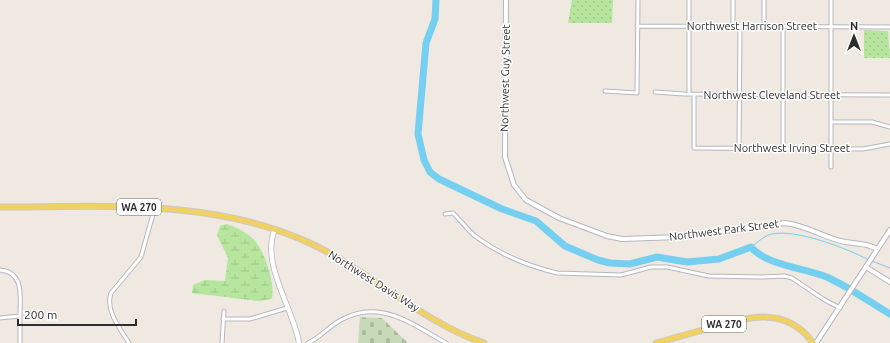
<svg xmlns="http://www.w3.org/2000/svg" width="890" height="343" viewBox="0 0 890 343" font-family="Ubuntu,sans-serif">
<style>
.wetland{fill:url(#wetland-marsh)}
.cemetery{fill:url(#cemetery-stones)}
.park{fill:url(#park-dots)}
.lines{fill:none;stroke-linecap:round;stroke-linejoin:round}
.stream{stroke:#75cff0;stroke-width:1}
.river{stroke:#75cff0;stroke-width:7}
.minor-casing{stroke:#b4b7c1;stroke-width:5}
.tertiary-casing{stroke:#b4b7c1;stroke-width:6}
.secondary-casing{stroke:#b4b7c1;stroke-width:6}
.primary-casing{stroke:#c9c9c9;stroke-width:7}
.minor{stroke:#fff;stroke-width:3}
.tertiary{stroke:#fff;stroke-width:4}
.secondary{stroke:#fff;stroke-width:4.5}
.primary{stroke:#f2d163;stroke-width:5}
.labels{text-anchor:middle;stroke-width:3;stroke-linejoin:round;paint-order:stroke}
.shield{fill:#fff;stroke:#6d6d6d;stroke-width:1}
.shield-label{font-size:10px;font-weight:bold;fill:#2e2e2e}
.street-label{font-size:11px;fill:#2e2e2e;stroke:#fff}
</style>
<defs>
<pattern id="wetland-marsh" width="20" height="14" patternUnits="userSpaceOnUse"><rect width="20" height="14" fill="#b6e59e"/><path d="M1 5h8M5 5V1M11 12h8M15 12V8" fill="none" stroke="#9dc588"/></pattern>
<pattern id="cemetery-stones" width="16" height="16" patternUnits="userSpaceOnUse"><rect width="16" height="16" fill="#c8d9b8"/><path d="M2 7V4a2 2 0 0 1 4 0v3zM10 15v-3a2 2 0 0 1 4 0v3z" fill="#acbb9e"/></pattern>
<pattern id="park-dots" width="8" height="8" patternUnits="userSpaceOnUse"><rect width="8" height="8" fill="#b6e59e"/><path d="M2 2h.1M6 6h.1" fill="none" stroke="#9dc588" stroke-width="1.8" stroke-linecap="round"/></pattern>
</defs>
<rect width="100%" height="100%" fill="#efe9e1"/>
<path class="wetland" d="M227,224C237,228 249,233 256,242C266,256 275,283 272,299L259,301L192,293L193,285L205,280L225,281L228,258L217,235L220,226Z"/>
<path class="cemetery" d="M360,317L382,318L408,343H358Z"/>
<path class="park" d="M572,0H613L612,23H568Z
M864,30L888,31L890,58H864Z"/>
<g class="lines">
<path class="stream" d="M751,247C757,243 765,235 772,234C797,229 846,248 869,260
M872,261L890,268"/>
<path class="river" d="M436,0L435,19L426,43L418,134L424,160L430,172L439,179L502,209L536,221L565,246L598,260L610,263L630,264L657,257L687,262L719,259L751,247C767,266 806,268 829,278C850,288 870,302 890,314"/>
<g class="minor-casing">
<path id="minor" d="M831,0V167
M733,25V0
M637,26L890,27
M764,26V0
M783,26V148
M605,91L637,93L638,0
M655,92L684,94L890,95
M689,94V0
M694,94V148L863,149L890,144
M831,122H872L890,127
M739,148L740,26
M445,214L453,213C461,221 467,229 475,236C499,254 528,266 557,273L621,275L651,267H667L709,276L762,277L784,276L792,278L823,299L840,308
M0,270C25,272 20,298 20,316
M0,318L20,316V343
M223,319H250L287,308
M129,343C120,328 105,311 111,293L141,257L155,207
M222,343L224,311
M308,343C320,338 329,326 341,320C381,298 413,325 446,343"/>
</g>
<g class="tertiary-casing">
<path id="tertiary" d="M506,0L505,157L514,185L526,200L559,218L607,236L622,239L680,237L785,223C806,225 824,238 845,242C857,244 867,243 877,249
M866,267L890,282
M816,343L890,230"/>
</g>
<g class="secondary-casing">
<path id="secondary" d="M275,229C260,264 294,309 299,343"/>
</g>
<g class="primary-casing">
<path id="primary" d="M0,207C106,207 216,198 314,245C372,273 424,323 484,343
M656,343C674,338 692,333 710,328C748,317 786,305 813,343"/>
</g>
<use href="#minor" class="minor"/>
<use href="#tertiary" class="tertiary"/>
<use href="#secondary" class="secondary"/>
<use href="#primary" class="primary"/>
</g>
<g class="labels">
<g class="shield">
<rect x="117" y="199" width="44" height="16" rx="3"/>
<rect x="702" y="316" width="44" height="16" rx="3"/>
</g>
<g class="shield-label">
<text x="139" y="211">WA 270</text>
<text x="724" y="328">WA 270</text>
</g>
<g class="street-label">
<text x="752" y="30">Northwest Harrison Street</text>
<text transform="translate(505 78) rotate(-89)" y="4">Northwest Guy Street</text>
<text x="772" y="99">Northwest Cleveland Street</text>
<text x="792" y="152">Northwest Irving Street</text>
<text transform="translate(724 230) rotate(-7)" y="4">Northwest Park Street</text>
<text transform="translate(374 281) rotate(32)" y="4">Northwest Davis Way</text>
</g>
</g>
<g transform="translate(854 36)" stroke="#ffffff" stroke-width="3" paint-order="stroke">
<path d="M0-3L7 15L0 10L-7 15Z" fill="#2e2e2e"/>
<text y="-6" font-size="11" font-weight="bold" text-anchor="middle" fill="#2e2e2e">N</text>
</g>
<path d="M18 319v6h118v-6" fill="none" stroke="#2e2e2e" stroke-width="2"/>
<text x="24" y="319" font-size="12" fill="#2e2e2e" stroke="#ffffff" stroke-width="3" paint-order="stroke">200 m</text>
</svg>
